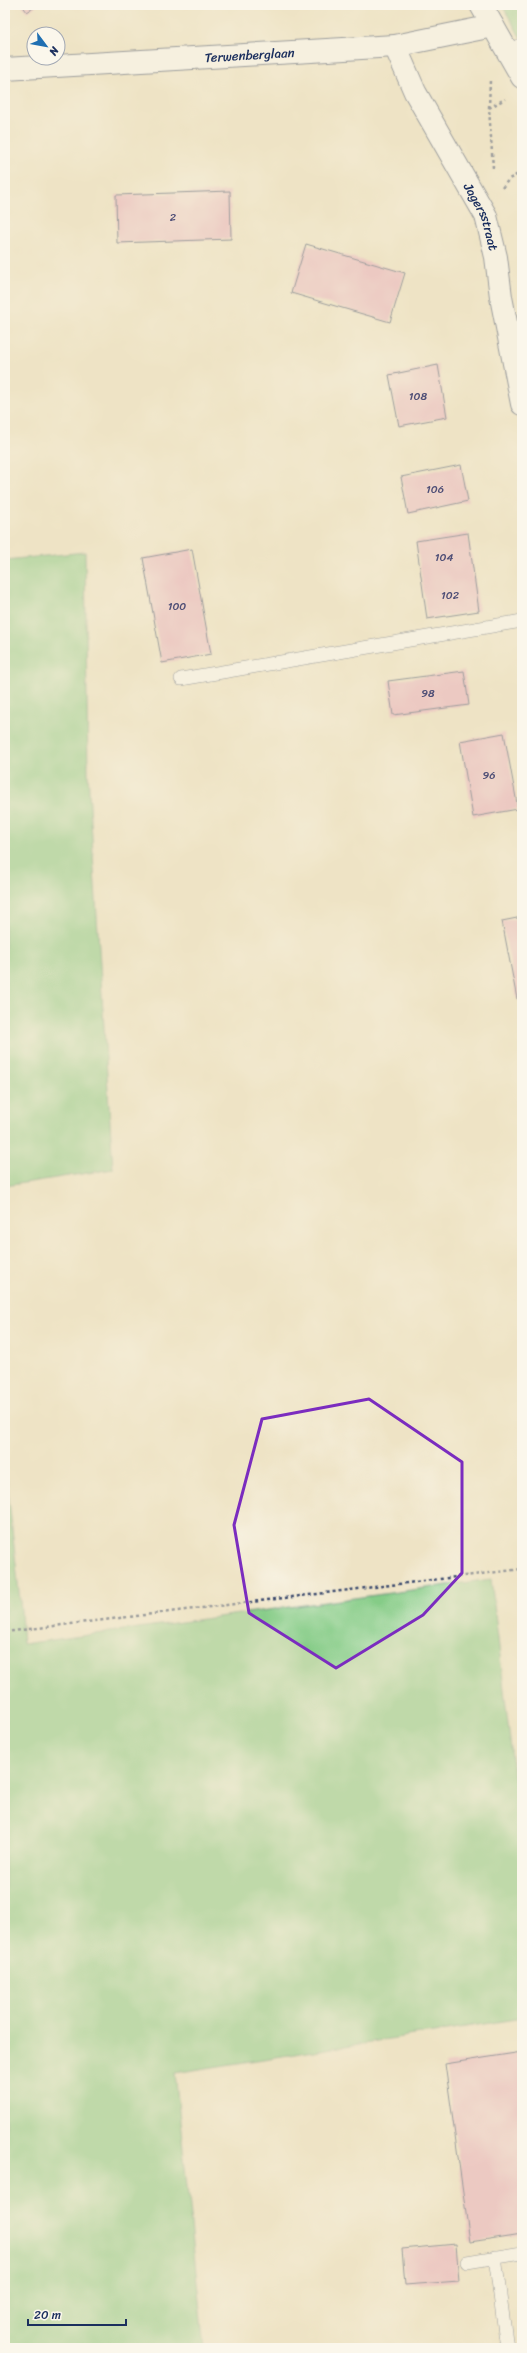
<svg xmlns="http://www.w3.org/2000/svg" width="527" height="2353" viewBox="0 0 527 2353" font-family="Sriracha,sans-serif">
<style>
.green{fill:#85cc87;stroke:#507e72}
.building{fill:#e9a9bf}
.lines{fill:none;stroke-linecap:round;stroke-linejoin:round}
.lane-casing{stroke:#3b4a6d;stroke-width:14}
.street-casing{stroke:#3b4a6d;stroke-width:24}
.secondary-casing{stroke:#3b4a6d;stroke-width:24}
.path{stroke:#3b4a6d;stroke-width:2.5;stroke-dasharray:3 3;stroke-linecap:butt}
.lane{stroke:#fff;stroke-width:13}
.street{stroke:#fff;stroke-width:22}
.secondary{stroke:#fff;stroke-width:22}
.marked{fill:none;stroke:#7b2cbf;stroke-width:3;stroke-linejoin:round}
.labels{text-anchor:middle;stroke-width:3;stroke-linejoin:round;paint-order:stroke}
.number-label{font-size:11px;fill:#4e4e76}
.street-label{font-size:13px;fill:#1b2f5e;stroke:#fbf7ec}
</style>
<rect width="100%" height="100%" fill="#fbf7ec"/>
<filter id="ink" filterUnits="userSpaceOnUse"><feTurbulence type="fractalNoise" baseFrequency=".025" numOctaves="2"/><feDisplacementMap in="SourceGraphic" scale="8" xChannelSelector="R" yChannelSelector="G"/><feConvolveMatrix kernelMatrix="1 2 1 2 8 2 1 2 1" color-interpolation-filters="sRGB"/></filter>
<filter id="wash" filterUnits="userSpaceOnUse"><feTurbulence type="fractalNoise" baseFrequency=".012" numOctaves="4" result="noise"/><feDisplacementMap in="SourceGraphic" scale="16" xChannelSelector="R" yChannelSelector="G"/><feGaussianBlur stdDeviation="0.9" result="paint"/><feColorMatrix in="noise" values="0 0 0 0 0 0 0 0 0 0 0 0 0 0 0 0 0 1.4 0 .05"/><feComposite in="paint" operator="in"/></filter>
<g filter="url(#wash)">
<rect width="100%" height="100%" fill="#eee3c5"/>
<path class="green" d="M502,5H522V40Z
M85,552L88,774L113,1169L5,1186V560Z
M5,1464L21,1610L23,1644L491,1579L515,1783L522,1782V2018L175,2073L204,2348H5Z"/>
<g id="blocks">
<path class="building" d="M22,5H38L27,12Z
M230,191L231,239L117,243L116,195Z
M306,244L405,273L390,322L291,293Z
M438,365L447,417L399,426L389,375Z
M461,465L468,501L408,514L401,477Z
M468,533L479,611L427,619L416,541Z
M192,549L211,654L162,663L143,558Z
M464,671L469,705L393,715L388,681Z
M504,733L518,809L473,817L460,741Z
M522,917V998L517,999L502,921Z
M522,2052V2234L470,2242L445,2064Z
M456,2244L459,2281L405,2285L402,2249Z"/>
</g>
</g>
<g filter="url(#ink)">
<use href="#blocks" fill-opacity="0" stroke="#3b4a6d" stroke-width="1"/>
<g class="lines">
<g class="lane-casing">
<path id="lane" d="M508,52L522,44
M181,679L522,621
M495,2257L507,2348
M467,2262L522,2253"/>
</g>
<g class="street-casing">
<g id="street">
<path id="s1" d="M395,46L415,92L486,216L496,257L501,297L522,404"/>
<path id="s2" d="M5,69L395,46L493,26"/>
</g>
</g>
<g class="secondary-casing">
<path id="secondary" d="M481,5L522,77"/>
</g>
<path class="path" d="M489,108L490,80
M493,168L489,108L505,99
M502,188L509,179L522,172
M5,1632L522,1569"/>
<use href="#lane" class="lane"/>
<use href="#street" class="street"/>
<use href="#secondary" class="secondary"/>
</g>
</g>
<path d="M0 0H527V2353H0ZM369,1399L462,1462V1573L423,1615L336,1668L249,1613L234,1525L262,1419Z" fill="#eee3c5" fill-opacity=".55" fill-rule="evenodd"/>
<path class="marked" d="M369,1399L462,1462V1573L423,1615L336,1668L249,1613L234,1525L262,1419Z"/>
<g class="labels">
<g class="number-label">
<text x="173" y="221">2</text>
<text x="418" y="400">108</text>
<text x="435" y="493">106</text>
<text x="444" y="561">104</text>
<text x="450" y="599">102</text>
<text x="177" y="610">100</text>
<text x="428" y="697">98</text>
<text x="489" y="779">96</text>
</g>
<g class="street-label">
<text dy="5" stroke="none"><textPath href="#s2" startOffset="245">Terwenberglaan</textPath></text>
<text dy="5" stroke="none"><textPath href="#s1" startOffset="192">Jagersstraat</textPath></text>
</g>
</g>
<rect width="527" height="2353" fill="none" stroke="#fbf7ec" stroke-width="20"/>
<g transform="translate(46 46) rotate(122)"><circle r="19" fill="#fbf7ec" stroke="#a1a7b3"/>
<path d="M0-3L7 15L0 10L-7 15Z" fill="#1f6fb2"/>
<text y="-6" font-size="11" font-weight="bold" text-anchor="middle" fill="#1b2f5e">N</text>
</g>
<path d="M28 2319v6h98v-6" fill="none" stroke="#1b2f5e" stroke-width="2"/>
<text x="34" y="2319" font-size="12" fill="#1b2f5e" stroke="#fbf7ec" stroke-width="3" paint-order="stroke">20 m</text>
</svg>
